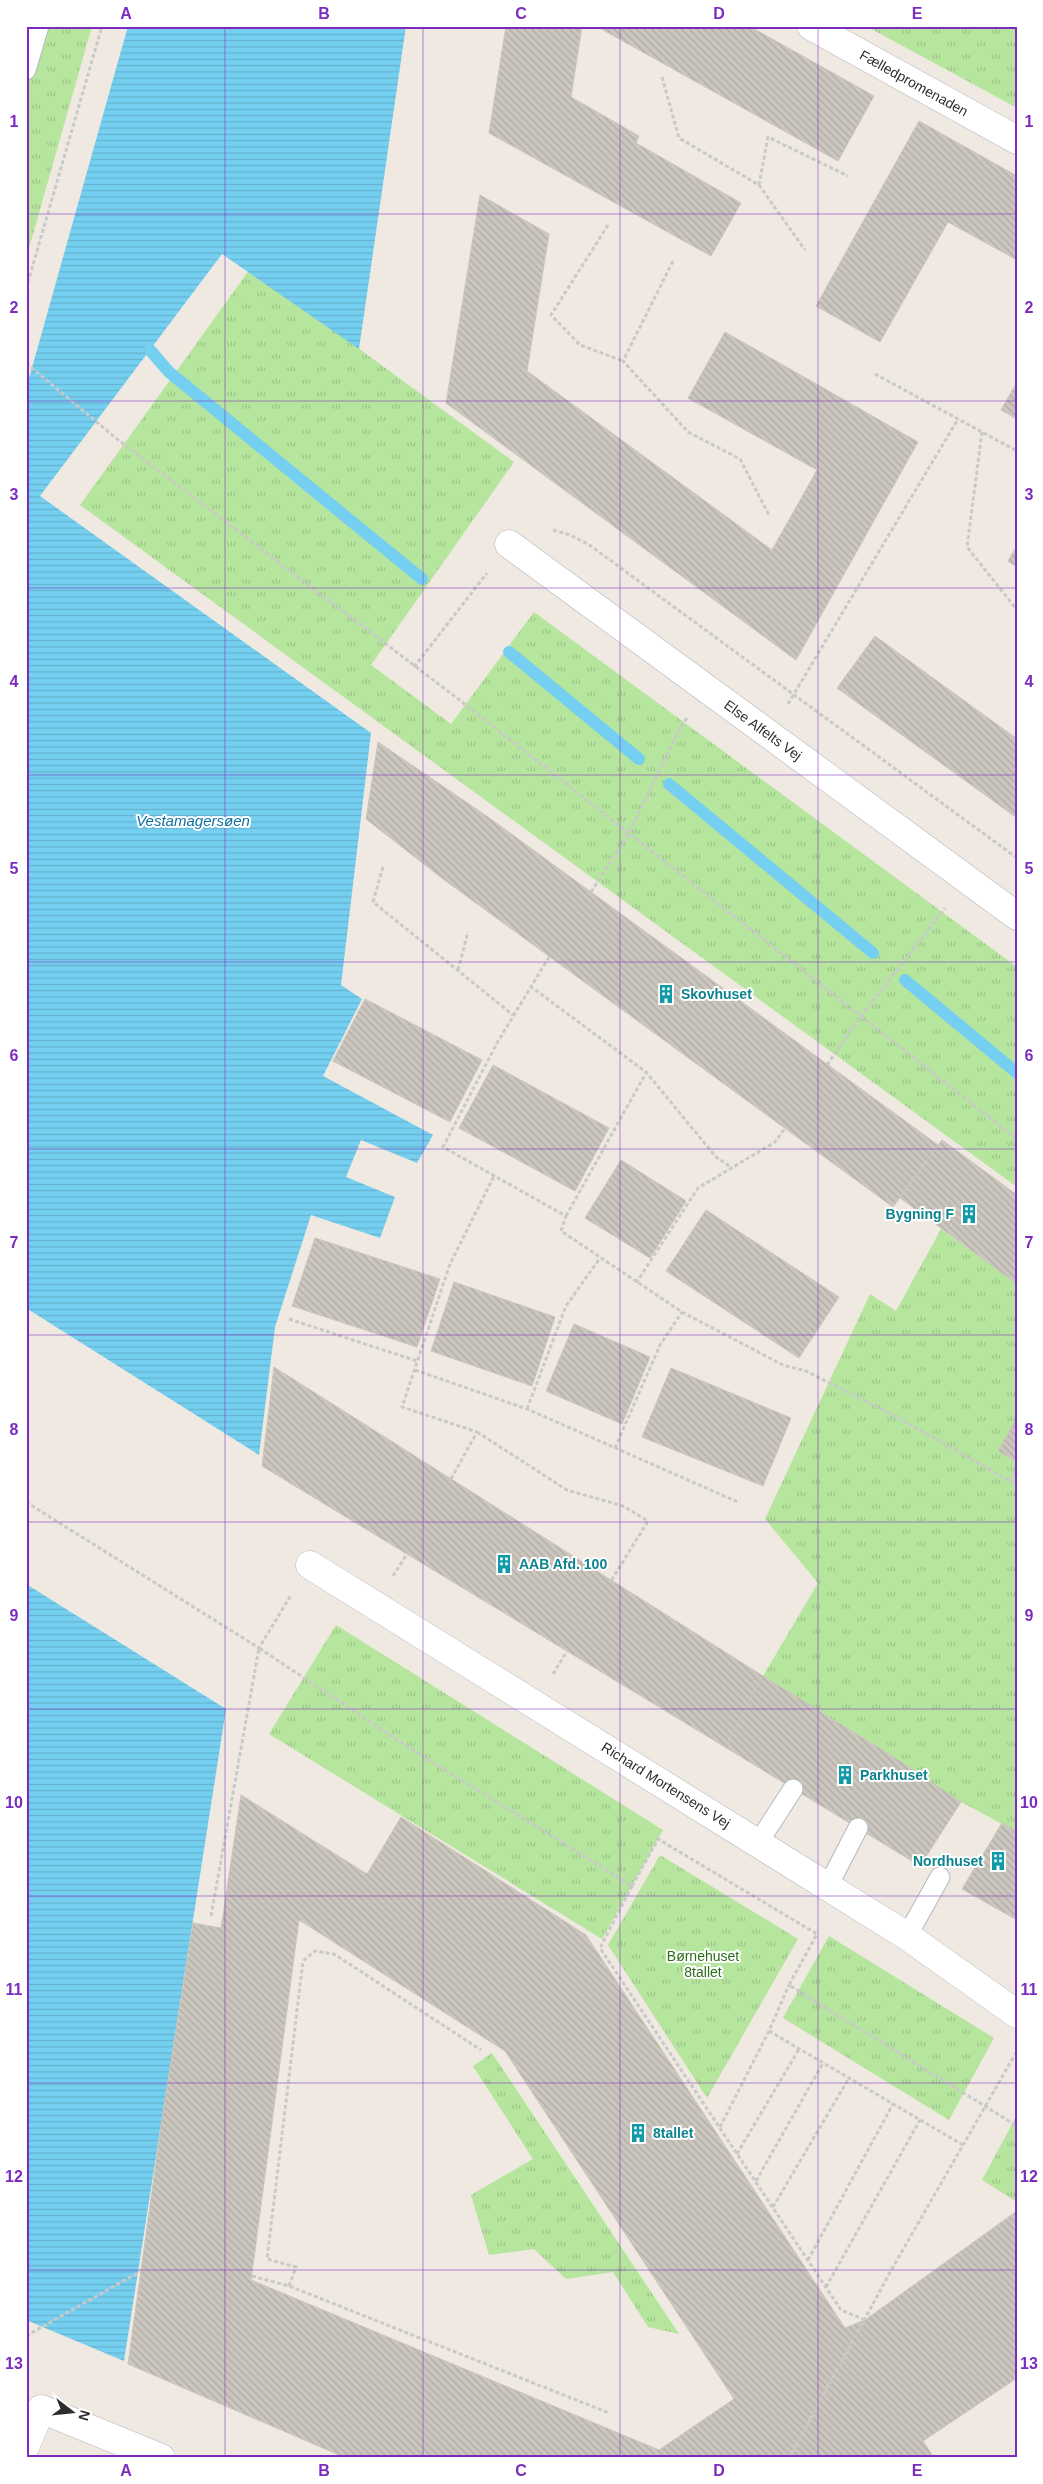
<svg xmlns="http://www.w3.org/2000/svg" width="1043" height="2484" viewBox="0 0 1043 2484" font-family="Helvetica,sans-serif">
<style>
.grass{fill:url(#grass-tufts)}
.water{fill:url(#water-rules)}
.lines{fill:none;stroke-linecap:round;stroke-linejoin:round}
.stream{stroke:#75cff0;stroke-width:12}
.building{fill:url(#building-back-hatch);stroke:#cbc5ba;fill-rule:evenodd}
.service-casing{stroke:#b4b7c1;stroke-width:21}
.minor-casing{stroke:#b4b7c1;stroke-width:29}
.path{stroke:#c9c9c9;stroke-width:3;stroke-dasharray:4 2.5;stroke-linecap:butt}
.service{stroke:#fff;stroke-width:19}
.minor{stroke:#fff;stroke-width:28}
.grid{fill:none;stroke:#7b2cbf;stroke-width:1;stroke-opacity:0.55}
.labels{text-anchor:middle;stroke-width:4;stroke-linejoin:round;paint-order:stroke}
.street-label{font-size:14px;fill:#2e2e2e;stroke:#fff}
.culture-label{font-size:14px;font-weight:bold;fill:#0d838f;stroke:#fff;text-anchor:start}
.park-label{font-size:14px;fill:#2c6e1b;stroke:#fff}
.water-label{font-size:15px;font-style:italic;fill:#0d6fa3;stroke:#fff}
.neatline{fill:none;stroke:#7b2cbf;stroke-width:2}
.grid-label{font-size:16px;text-anchor:middle;font-weight:bold;fill:#7b2cbf}
</style>
<defs>
<pattern id="grass-tufts" width="24" height="20" patternUnits="userSpaceOnUse" patternTransform="scale(1.25)"><rect width="24" height="20" fill="#b6e59e"/><path d="M3 7l-1-3M5 7V3M7 7l1-3M15 17l-1-3M17 17v-4M19 17l1-3" fill="none" stroke="#9dc588"/></pattern>
<pattern id="water-rules" width="6" height="5" patternUnits="userSpaceOnUse" patternTransform="scale(1.25)"><rect width="6" height="5" fill="#75cff0"/><path d="M0 2.5h6" fill="none" stroke="#66b2ce"/></pattern>
<pattern id="building-back-hatch" width="6" height="6" patternUnits="userSpaceOnUse" patternTransform="scale(1.25)"><rect width="6" height="6" fill="#cbc7bf"/><path d="M-1 5l2 2M0 0l6 6M5-1l2 2" fill="none" stroke="#afaba4"/></pattern>
</defs>
<rect width="100%" height="100%" fill="#efe9e1"/>
<path class="grass" d="M26,26H92L26,259Z
M866,26H1017V108Z
M250,269L514,462L371,665L451,724L534,612L1017,967V1187L80,505Z
M941,1229L1017,1284V1832L961,1802L900,1761L763,1676L818,1583L765,1519L870,1294L896,1311Z
M336,1625L663,1830L602,1939L269,1734Z
M660,1855L798,1939L707,2098L608,1945Z
M829,1936L994,2038L949,2120L783,2018Z
M492,2053L679,2334L648,2327L613,2272L566,2279L534,2249L489,2255L471,2195L533,2159L473,2066Z
M1017,2115V2202L982,2180Z"/>
<path class="water" d="M128,26H406L359,349L222,254L40,496L371,733L341,985L362,999L323,1076L433,1135L417,1163L361,1140L346,1177L395,1197L380,1238L311,1215L275,1327L259,1455L26,1308V389Z
M26,1584L226,1709L124,2361L26,2320Z"/>
<g class="lines">
<path class="stream" d="M150,350L169,372L422,579
M509,652L639,759
M669,784L873,953
M905,980L1017,1073"/>
</g>
<path class="building" d="M506,26H582L571,97L639,136L636,143L741,203L711,256L489,133Z
M596,26H749L874,96L838,161Z
M919,121L1017,176V260L948,222L880,342L816,306Z
M480,195L549,234L527,371L772,550L817,470L688,398L725,332L918,442L796,660L446,403Z
M1017,382V419L1001,410Z
M1017,546V567L1008,561Z
M875,636L1017,739V818L837,688Z
M378,742L488,817L938,1145L893,1207L443,879L366,819Z
M365,999L482,1060L450,1122L333,1061Z
M493,1065L609,1128L575,1191L459,1128Z
M942,1140L1017,1195V1284L900,1198Z
M621,1160L686,1201L650,1258L585,1218Z
M706,1210L839,1297L799,1358L666,1271Z
M315,1238L440,1279L417,1347L292,1306Z
M454,1282L555,1317L532,1386L431,1351Z
M574,1324L650,1357L622,1424L546,1391Z
M274,1367L763,1676L725,1747L262,1466Z
M671,1368L791,1418L763,1486L642,1437Z
M1017,1418V1462L998,1451Z
M763,1676L900,1761L961,1802L920,1866L725,1747Z
M241,1795L367,1874L401,1817L586,1935L845,2328L865,2320L1017,2211V2378L923,2441L934,2458H346L128,2364L162,2119L193,1923L221,1928ZM299,1920L505,2051L734,2399L659,2450L251,2280Z
M1002,1823L1017,1832V1920L962,1889Z"/>
<g class="lines">
<g class="service-casing">
<path id="service" d="M26,70L39,26
M758,1843L793,1789
M828,1886L858,1828
M907,1936L940,1877"/>
</g>
<g class="minor-casing">
<path id="minor" d="M811,26L1017,140
M509,544L1017,916
M310,1565L907,1936L1017,2014
M26,2445L41,2409L161,2458"/>
</g>
<path class="path" d="M662,77L679,138L759,185L805,250
M759,185L768,137L848,176
M608,225L551,315L580,345L623,361
M673,261L623,361L688,432L740,459L770,517
M26,289L102,26
M26,363L117,439L466,705L1017,1139
M875,374L1017,451
M982,432L967,547L1017,610
M553,530L570,535L588,544L1017,858
M414,667L487,573
M788,704L958,419
M383,867L373,902L513,1015
M591,892L629,833L678,732L687,718
M549,957L497,1043L443,1147L566,1216L561,1231L682,1312L783,1365L806,1371L902,1420L1017,1485
M458,970L468,932
M530,986L646,1072L716,1157L732,1168
M827,1065L861,1016L945,908
M566,1216L646,1073
M636,1283L698,1188L775,1142L785,1128
M289,1319L417,1361
M415,1370L527,1409L740,1503
M527,1409L566,1306L600,1258
M477,1432L567,1490L623,1506L648,1521L611,1581
M615,1448L660,1345L682,1312
M451,1479L477,1432L402,1407L450,1264L494,1176
M1010,1481L1017,1469
M26,1502L259,1648L291,1595
M393,1576L407,1554
M553,1674L567,1651
M632,1886L600,1948L841,2310L865,2320
M211,1916L259,1648L402,1743L632,1886L658,1839L817,1934L789,1985L1017,2126
M769,2031L963,2145
M720,2127L769,2031L789,1985
M737,2154L799,2049
M756,2181L823,2063
M773,2207L849,2078
M808,2260L893,2104
M252,2276L289,2286L609,2413
M289,2286L296,2267L267,2259L303,1961L315,1951L334,1954L481,2050
M826,2287L920,2120
M26,2336L141,2271
M789,2458L893,2267L1017,2051"/>
<use href="#service" class="service"/>
<use href="#minor" class="minor"/>
</g>
<path class="grid" d="M225,26V2458M423,26V2458M620,26V2458M818,26V2458M26,214H1017M26,401H1017M26,588H1017M26,775H1017M26,962H1017M26,1149H1017M26,1335H1017M26,1522H1017M26,1709H1017M26,1896H1017M26,2083H1017M26,2270H1017"/>
<defs>
<g id="building-bare" transform="scale(1.5)"><path d="M-4-6H4V6H1V3H-1V6H-4ZM-2.5-4.3h1.7v1.8h-1.7ZM.8-4.3h1.7v1.8H.8ZM-2.5-1h1.7V.8h-1.7ZM.8-1h1.7V.8H.8Z" fill="#0f9aa8" stroke="#fff" stroke-width="2.5" paint-order="stroke"/></g>
</defs>
<g fill-rule="evenodd">
<use href="#building-bare" x="666" y="994"/>
<use href="#building-bare" x="969" y="1214"/>
<use href="#building-bare" x="504" y="1564"/>
<use href="#building-bare" x="845" y="1775"/>
<use href="#building-bare" x="998" y="1861"/>
<use href="#building-bare" x="638" y="2133"/>
</g>
<g class="labels">
<g class="street-label">
<text transform="translate(914 83) rotate(29)" y="5">Fælledpromenaden</text>
<text transform="translate(763 730) rotate(36)" y="5">Else Alfelts Vej</text>
<text transform="translate(666 1785) rotate(32)" y="5">Richard Mortensens Vej</text>
</g>
<g class="culture-label">
<text x="681" y="999">Skovhuset</text>
<text x="954" y="1219" text-anchor="end">Bygning F</text>
<text x="519" y="1569">AAB Afd. 100</text>
<text x="860" y="1780">Parkhuset</text>
<text x="983" y="1866" text-anchor="end">Nordhuset</text>
<text x="653" y="2138">8tallet</text>
</g>
<g class="park-label">
<text x="703" y="1961">Børnehuset<tspan x="703" dy="16">8tallet</tspan></text>
</g>
<g class="water-label">
<text x="193" y="826">Vestamagersøen</text>
</g>
</g>
<rect width="1043" height="2484" fill="none" stroke="#ffffff" stroke-width="55"/>
<g transform="translate(72 2412) rotate(106)" stroke="#ffffff" stroke-width="4" paint-order="stroke">
<path d="M0-4L9 19L0 12L-9 19Z" fill="#2e2e2e"/>
<text y="-8" font-size="14" font-weight="bold" text-anchor="middle" fill="#2e2e2e">N</text>
</g>
<rect x="28" y="28" width="988" height="2428" class="neatline"/>
<g class="grid-label">
<text x="126" y="19">A</text>
<text x="324" y="19">B</text>
<text x="521" y="19">C</text>
<text x="719" y="19">D</text>
<text x="917" y="19">E</text>
<text x="14" y="127">1</text>
<text x="1029" y="127">1</text>
<text x="14" y="313">2</text>
<text x="1029" y="313">2</text>
<text x="14" y="500">3</text>
<text x="1029" y="500">3</text>
<text x="14" y="687">4</text>
<text x="1029" y="687">4</text>
<text x="14" y="874">5</text>
<text x="1029" y="874">5</text>
<text x="14" y="1061">6</text>
<text x="1029" y="1061">6</text>
<text x="14" y="1248">7</text>
<text x="1029" y="1248">7</text>
<text x="14" y="1435">8</text>
<text x="1029" y="1435">8</text>
<text x="14" y="1621">9</text>
<text x="1029" y="1621">9</text>
<text x="14" y="1808">10</text>
<text x="1029" y="1808">10</text>
<text x="14" y="1995">11</text>
<text x="1029" y="1995">11</text>
<text x="14" y="2182">12</text>
<text x="1029" y="2182">12</text>
<text x="14" y="2369">13</text>
<text x="1029" y="2369">13</text>
<text x="126" y="2476">A</text>
<text x="324" y="2476">B</text>
<text x="521" y="2476">C</text>
<text x="719" y="2476">D</text>
<text x="917" y="2476">E</text>
</g>
</svg>
